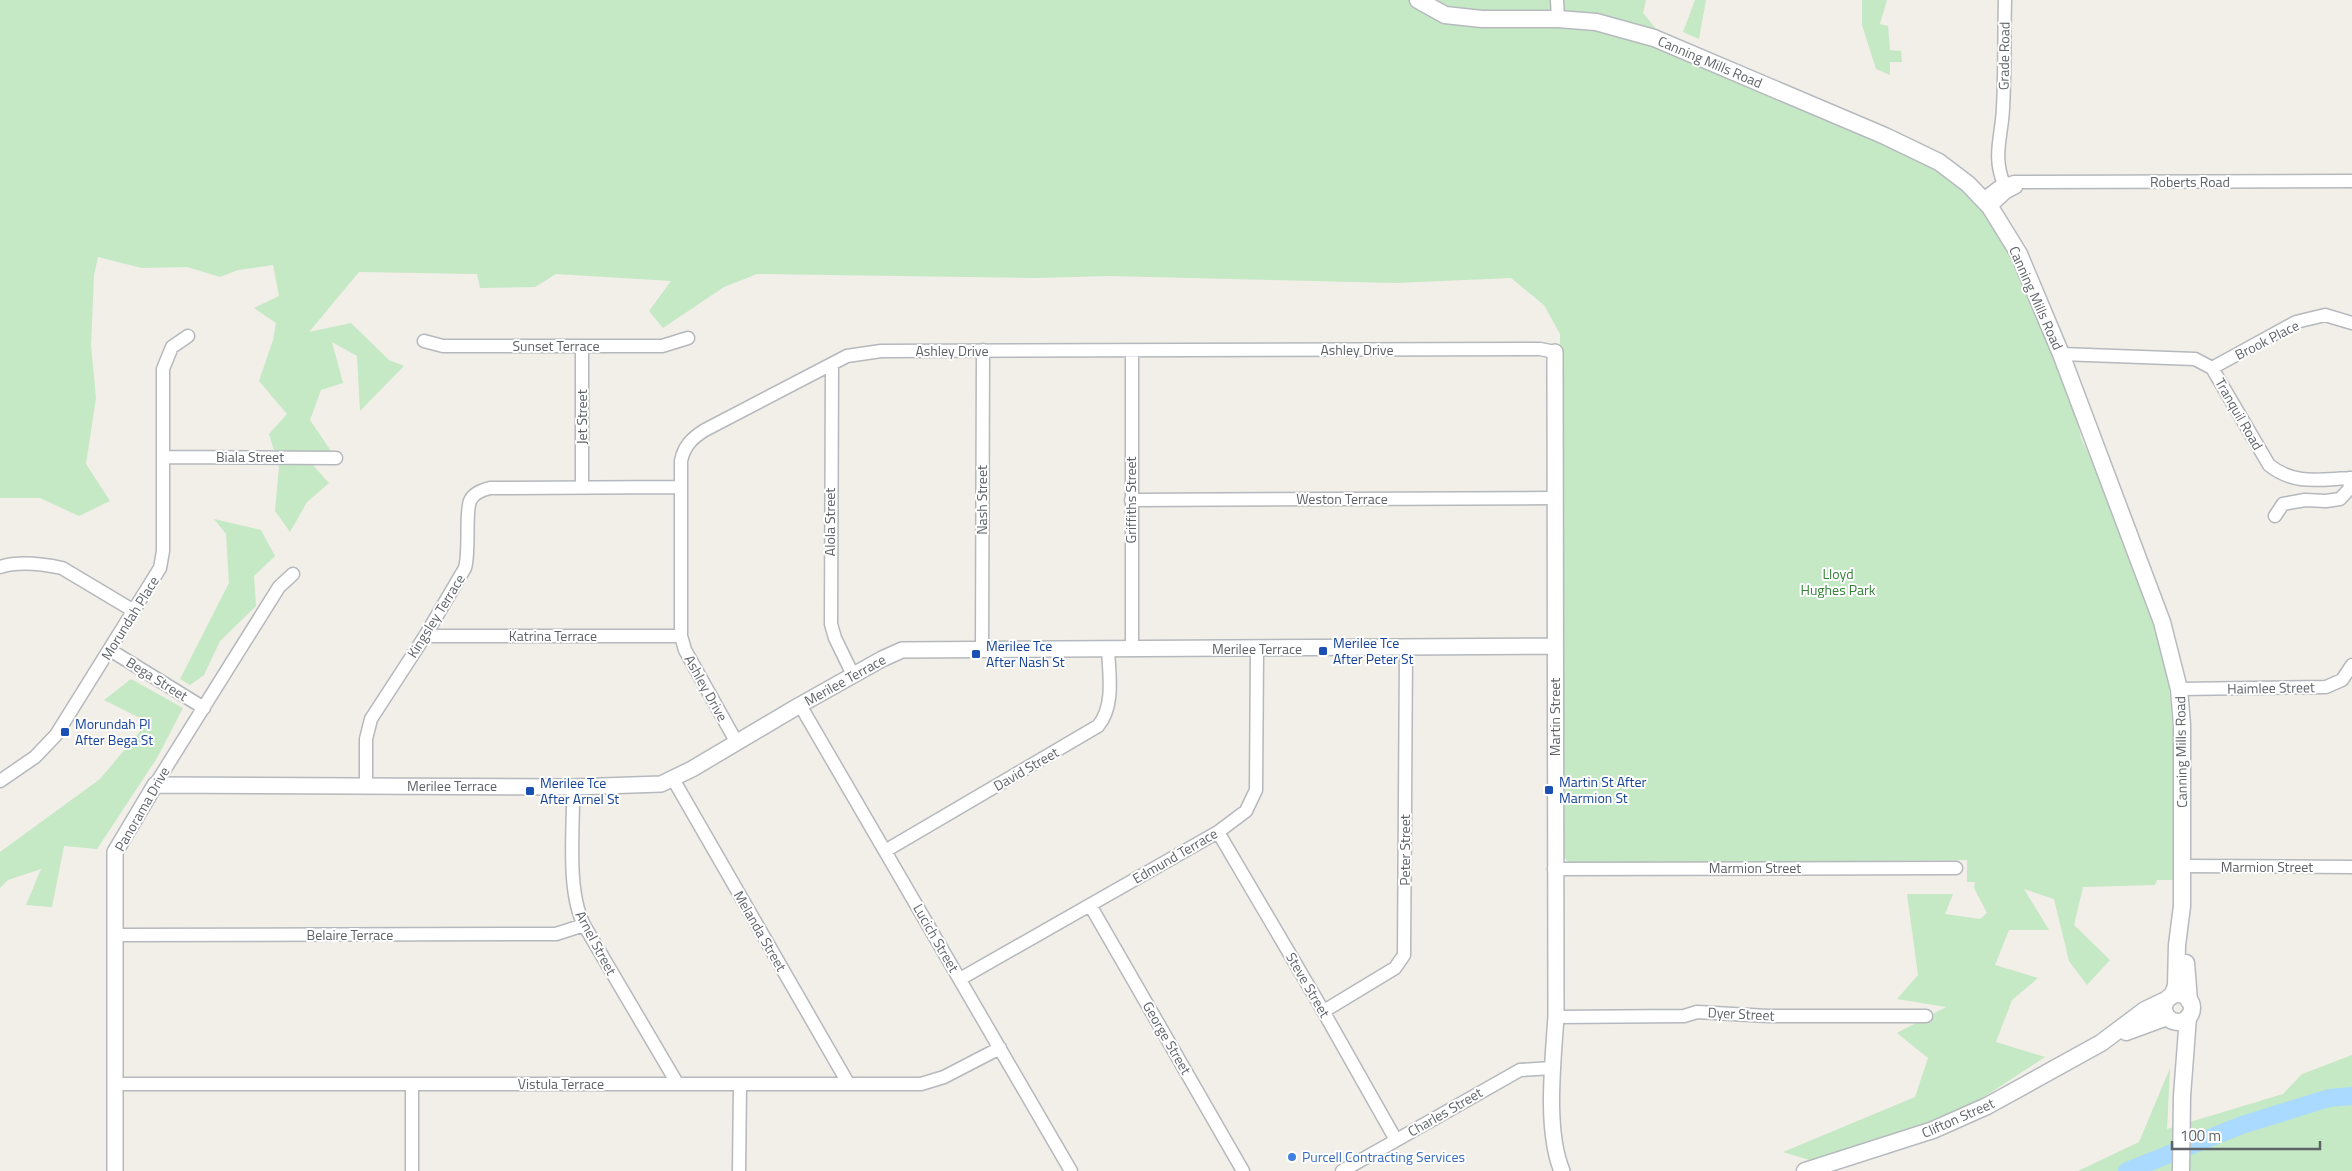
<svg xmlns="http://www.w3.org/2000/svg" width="2352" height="1171" viewBox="0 0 2352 1171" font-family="'Titillium Web',sans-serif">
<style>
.green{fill:#c5e8c5}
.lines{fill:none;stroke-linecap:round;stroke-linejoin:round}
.river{stroke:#aadaff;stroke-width:18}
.minor-casing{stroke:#b5b8bc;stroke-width:15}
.tertiary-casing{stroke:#b5b8bc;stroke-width:18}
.secondary-casing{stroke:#b6babf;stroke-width:19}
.minor{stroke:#fff;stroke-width:12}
.tertiary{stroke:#fff;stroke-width:15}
.secondary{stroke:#fff;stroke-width:16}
.transit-dot{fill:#1a4fb4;stroke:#fff;stroke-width:2}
.shop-dot{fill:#3f7fe0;stroke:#fff;stroke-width:2}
.labels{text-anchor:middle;stroke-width:4;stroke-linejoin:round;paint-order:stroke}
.street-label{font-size:14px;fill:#5f6368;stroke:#fff}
.park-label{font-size:14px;fill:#348238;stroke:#fff}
.transit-label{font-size:14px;fill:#164399;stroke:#fff;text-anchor:start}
.shop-label{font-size:14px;fill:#366cbe;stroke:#fff;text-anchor:start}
</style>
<rect width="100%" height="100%" fill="#f1efe8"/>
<path class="green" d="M0,0H1646L1643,13L1675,52L1928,162L1967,194L1988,219L2014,263L2036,313L2077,421L2081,438L2093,464L2160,642L2168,676L2173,731V880H2157L2155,885L2083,887L2074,925L2110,960L2087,985L2069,961L2054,899L2024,889L2049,930H2009L1995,965L2038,978L2012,1000L1996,1042L2045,1057L1973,1104L1826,1165L1783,1152L1915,1097L1928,1058L1897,1033L1946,1007L1897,999L1918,975L1907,894H1953L1945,914L1980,919L1987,913L1974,888L1975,882H1967V860L1573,864L1568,862L1561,854L1560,334L1544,305L1511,278L1395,283L1109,276L1037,278L757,274L724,287L663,328L649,311L671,281L556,274L535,287L480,288L477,274L359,272L309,332L351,323L389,360L404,366L360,411L357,356L332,342L343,383L321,390L310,420L331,451L302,453L329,483L307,502L290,532L275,511L279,467L269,434L287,414L259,381L273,340L276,323L254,308L279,296L273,265L238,270L220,277L187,267L142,268L98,257L94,275L91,345L96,398L86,464L110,501L79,516L40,498H0Z
M1695,0H1706L1699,39L1683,32Z
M1862,0H1887L1880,24L1888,26L1890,50L1901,51L1902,62H1890V75L1876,69L1862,25Z
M214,519L261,530L275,556L254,576L256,606L220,641L204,675L190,685L180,679L229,583L226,534Z
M131,679L183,708L157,758L97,849L64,846L52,907L26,905L41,869L8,880L0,888V852L100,779L148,722L104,700Z
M2352,1055V1171H2078L2139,1142L2170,1068L2167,1129L2283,1094L2302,1074Z"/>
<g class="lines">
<path class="river" d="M2127,1171L2242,1125L2329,1098L2352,1096"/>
<g class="minor-casing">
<path id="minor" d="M1557,0L1558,19
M2004,184C1992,156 2002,136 2003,108C2005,72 2004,36 2005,0
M1982,200L1999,187L2014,182L2352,181
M1990,207L2005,193L2016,187
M424,341L443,346H662L688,338
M582,346V488
M1132,351V649
M2061,354L2195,359L2212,368L2269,465C2295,486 2321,479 2352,478
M832,365L831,624L835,638L853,675
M2212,368L2296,322L2325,315L2352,323
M163,457L336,458
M1131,500L1553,498
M2275,516L2283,504L2305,500L2326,501L2340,499L2350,488L2349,478
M0,567C18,561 43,564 62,568L134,611
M425,636H681
M982,649L983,350
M110,650L204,708
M2179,689L2326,687L2342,680L2352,665
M800,705L1071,1171
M737,743L685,650L681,636V461C684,446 692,438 705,430L847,356L881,351L1540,349L1555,352
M673,779L848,1083
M0,781L35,757L56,735L160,568L163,551V369L172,347L188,336
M155,785L279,587L293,574
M366,786V739L371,719L425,636L465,568C470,550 465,514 470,501C473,493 482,490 490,488L681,487
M573,787C574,828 566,889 584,925L677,1083
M1218,832L1318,1002L1396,1140
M885,851L1098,726C1115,706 1109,674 1108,649
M2182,866L2352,867
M1554,869L1956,868
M1090,905L1243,1171
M114,935L556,934L584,925
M960,979L1218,832L1246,811L1256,790L1257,649
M1324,1011L1395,968L1404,955L1406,647
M1556,1017L1684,1016L1697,1012L1768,1016H1926
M114,1084H921L944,1077L1000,1048
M412,1084V1171
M739,1171L740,1084
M1342,1171L1520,1070L1553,1068"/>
</g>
<g class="tertiary-casing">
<path id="tertiary" d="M1555,352L1556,1017C1553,1062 1545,1130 1562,1171
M115,1171V852L155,785L573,787L661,784L692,769L800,705L882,659L902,650L1555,646"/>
</g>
<g class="secondary-casing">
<path id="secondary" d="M1418,0L1445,15L1482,19H1558L1596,22L1654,38L1885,136L1939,162L1968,184L1990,207L2019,254L2061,354L2162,622L2179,689L2182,725V906L2177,945L2176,986L2172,996
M2186,963L2189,1001
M2164 1008a14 14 0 1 1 28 0a14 14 0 1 1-28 0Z
M2126,1032L2167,1017
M1805,1171L1933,1130L1987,1106L2101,1043L2145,1010L2168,999
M2181,1171L2182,1096L2188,1017"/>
</g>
<use href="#minor" class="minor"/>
<use href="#tertiary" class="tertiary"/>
<use href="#secondary" class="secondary"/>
</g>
<g class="transit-dot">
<rect x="1318" y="646" width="10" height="10" rx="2.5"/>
<rect x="971" y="649" width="10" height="10" rx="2.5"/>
<rect x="60" y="727" width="10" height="10" rx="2.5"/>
<rect x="1544" y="785" width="10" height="10" rx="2.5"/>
<rect x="525" y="786" width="10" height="10" rx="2.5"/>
</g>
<circle class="shop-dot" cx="1292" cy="1157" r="5"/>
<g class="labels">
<g class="street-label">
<text transform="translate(2004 56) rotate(-89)" y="5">Grade Road</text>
<text transform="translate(1710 62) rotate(23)" y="5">Canning Mills Road</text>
<text x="2190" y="187">Roberts Road</text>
<text transform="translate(2036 298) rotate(66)" y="5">Canning Mills Road</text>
<text transform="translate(2267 340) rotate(-27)" y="5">Brook Place</text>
<text x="556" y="351">Sunset Terrace</text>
<text x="1357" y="355">Ashley Drive</text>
<text x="952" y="356">Ashley Drive</text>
<text transform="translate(2239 414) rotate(60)" y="5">Tranquil Road</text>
<text transform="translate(582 417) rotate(-90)" y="5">Jet Street</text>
<text x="250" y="462">Biala Street</text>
<text x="1342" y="504">Weston Terrace</text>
<text transform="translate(982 500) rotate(-90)" y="5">Nash Street</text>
<text transform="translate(1131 500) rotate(-90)" y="5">Griffiths Street</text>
<text transform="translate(830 522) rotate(-90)" y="5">Alola Street</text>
<text transform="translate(436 616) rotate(-58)" y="5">Kingsley Terrace</text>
<text transform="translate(130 618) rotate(-58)" y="5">Morundah Place</text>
<text x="553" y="641">Katrina Terrace</text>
<text x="1257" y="654">Merilee Terrace</text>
<text transform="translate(157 679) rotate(32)" y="5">Bega Street</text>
<text transform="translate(845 680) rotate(-29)" y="5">Merilee Terrace</text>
<text transform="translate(706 688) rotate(61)" y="5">Ashley Drive</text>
<text transform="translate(2271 688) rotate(-1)" y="5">Haimlee Street</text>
<text transform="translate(1555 717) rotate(-90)" y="5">Martin Street</text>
<text transform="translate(2181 752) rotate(-91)" y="5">Canning Mills Road</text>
<text transform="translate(1026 769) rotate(-30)" y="5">David Street</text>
<text x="452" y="791">Merilee Terrace</text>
<text transform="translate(142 809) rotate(-60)" y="5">Panorama Drive</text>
<text transform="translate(1405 850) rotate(-90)" y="5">Peter Street</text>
<text transform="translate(1175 856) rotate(-30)" y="5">Edmund Terrace</text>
<text x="2267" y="872">Marmion Street</text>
<text x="1755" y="873">Marmion Street</text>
<text transform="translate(760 931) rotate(60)" y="5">Melanda Street</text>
<text x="350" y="940">Belaire Terrace</text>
<text transform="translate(936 938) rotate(60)" y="5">Lucich Street</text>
<text transform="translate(596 943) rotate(62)" y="5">Arnel Street</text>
<text transform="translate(1308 985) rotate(60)" y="5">Steve Street</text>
<text transform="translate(1741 1014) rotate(3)" y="5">Dyer Street</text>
<text transform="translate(1167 1038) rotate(60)" y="5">George Street</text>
<text x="561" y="1089">Vistula Terrace</text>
<text transform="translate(1445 1112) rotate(-30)" y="5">Charles Street</text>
<text transform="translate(1958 1118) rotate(-24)" y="5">Clifton Street</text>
</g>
<g class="park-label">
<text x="1838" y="579">Lloyd<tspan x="1838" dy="16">Hughes Park</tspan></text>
</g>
<g class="transit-label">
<text x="1333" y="648">Merilee Tce<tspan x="1333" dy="16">After Peter St</tspan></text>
<text x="986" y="651">Merilee Tce<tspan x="986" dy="16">After Nash St</tspan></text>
<text x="75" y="729">Morundah Pl<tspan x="75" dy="16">After Bega St</tspan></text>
<text x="1559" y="787">Martin St After<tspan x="1559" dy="16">Marmion St</tspan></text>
<text x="540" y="788">Merilee Tce<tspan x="540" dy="16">After Arnel St</tspan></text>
</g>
<g class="shop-label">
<text x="1302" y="1162">Purcell Contracting Services</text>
</g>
</g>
<path d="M2172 1141v8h148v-8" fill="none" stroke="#5f6368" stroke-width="2.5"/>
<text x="2180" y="1141" font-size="15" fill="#5f6368" stroke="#ffffff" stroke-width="4" paint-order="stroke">100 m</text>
</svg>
